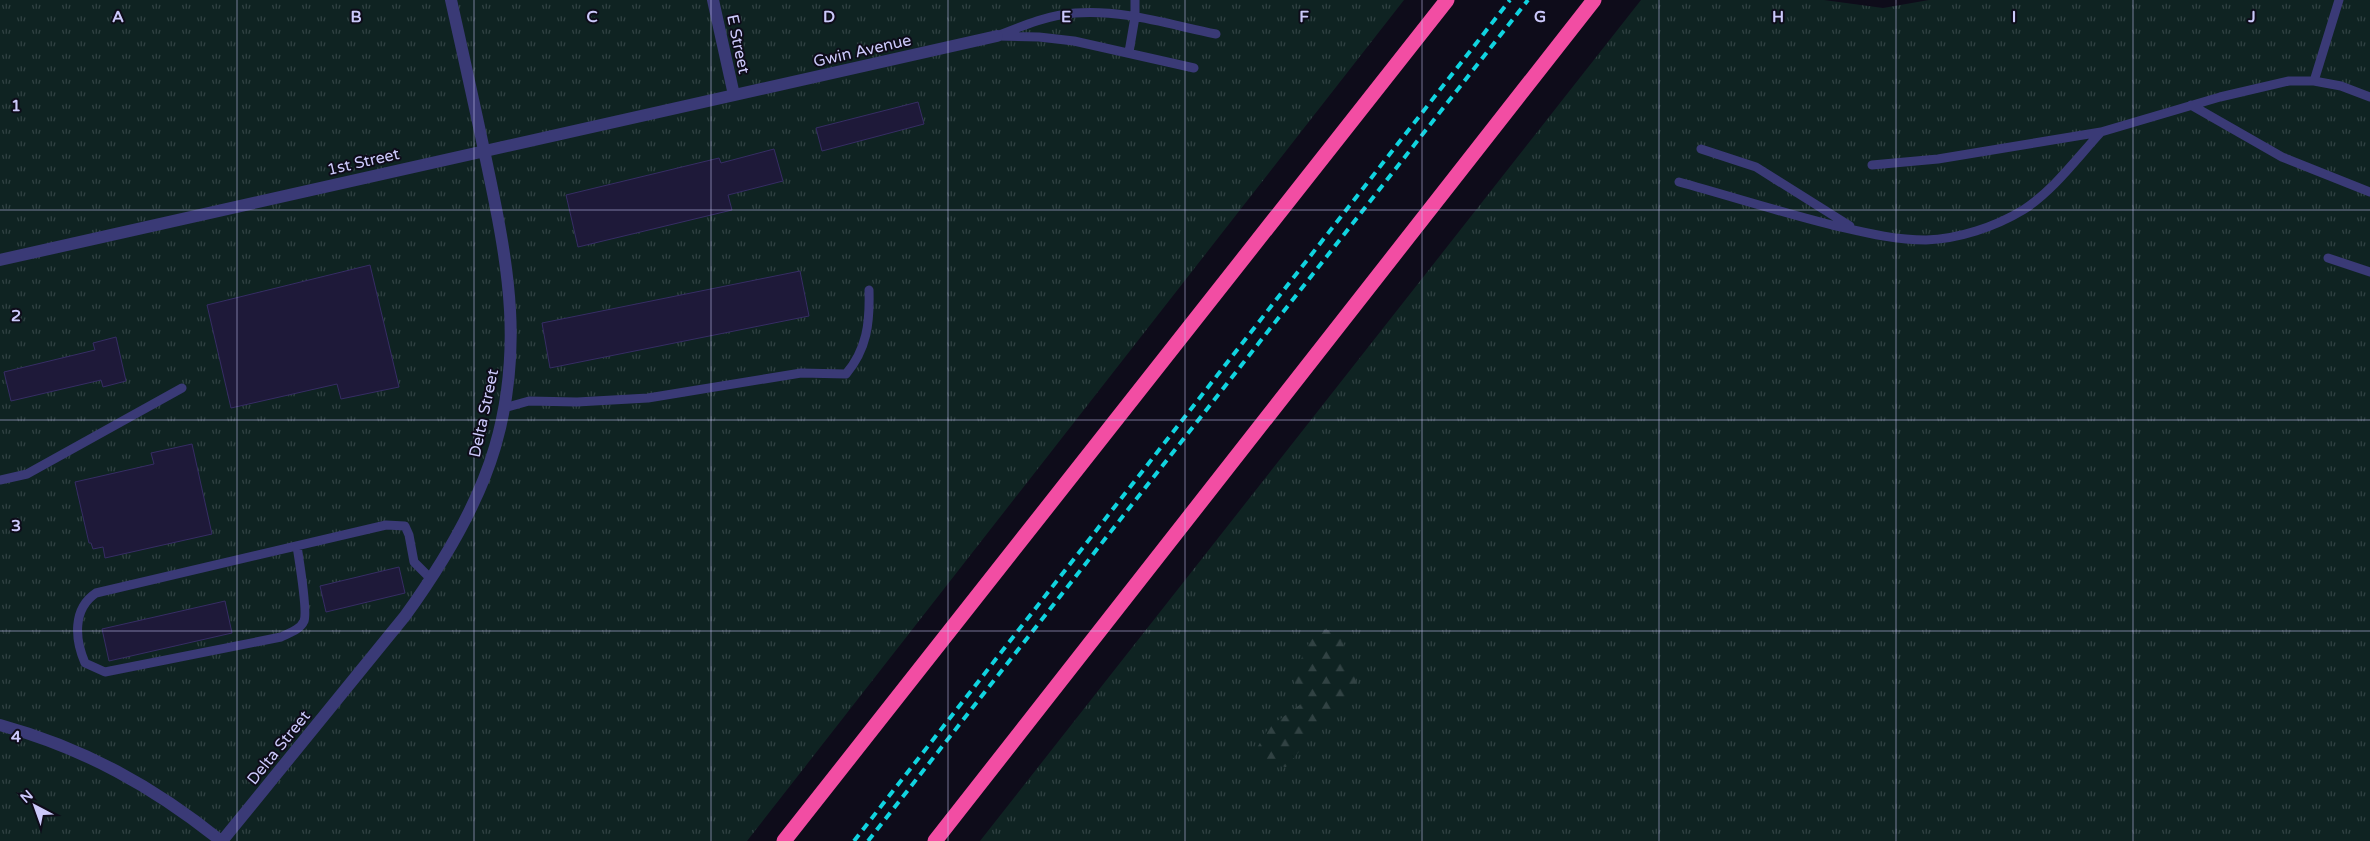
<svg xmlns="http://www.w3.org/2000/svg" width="2370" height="841" viewBox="0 0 2370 841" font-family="'Varela Round',sans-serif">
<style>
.grass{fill:url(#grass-tufts)}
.forest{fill:url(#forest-firs)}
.building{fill:#1e1939;stroke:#362d64}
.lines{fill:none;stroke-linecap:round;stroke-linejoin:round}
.lane{stroke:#3a3a76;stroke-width:9}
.street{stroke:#3a3a76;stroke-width:12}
.highway{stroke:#f24da3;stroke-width:15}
.rail{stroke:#10d4e0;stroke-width:4;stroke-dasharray:8 6;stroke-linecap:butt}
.grid{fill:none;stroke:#ccc9fb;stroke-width:1;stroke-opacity:0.55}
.labels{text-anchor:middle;stroke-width:4;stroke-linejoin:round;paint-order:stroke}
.street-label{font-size:16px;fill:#ccc9fb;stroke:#0e0c1a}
.grid-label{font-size:16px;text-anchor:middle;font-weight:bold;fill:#ccc9fb;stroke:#0e0c1a;stroke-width:4;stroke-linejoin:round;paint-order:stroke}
</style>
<defs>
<pattern id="grass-tufts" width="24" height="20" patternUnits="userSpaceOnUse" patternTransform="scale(1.25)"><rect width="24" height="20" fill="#0f2322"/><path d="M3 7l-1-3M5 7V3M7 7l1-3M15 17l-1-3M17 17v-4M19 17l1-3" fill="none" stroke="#314243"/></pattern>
<pattern id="forest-firs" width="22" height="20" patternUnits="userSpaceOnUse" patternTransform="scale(1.25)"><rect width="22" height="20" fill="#0f2322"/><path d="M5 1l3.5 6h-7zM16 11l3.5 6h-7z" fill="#314243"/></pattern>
</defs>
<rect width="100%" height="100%" fill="#0e0c1a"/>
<path class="grass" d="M0,0H1404L747,841H0Z
M1641,0H1824L1883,8L1929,0H2370V841H980Z"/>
<path class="forest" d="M1316,628L1340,632L1357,684L1286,767L1249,762L1269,727L1301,704L1293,676Z"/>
<path class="building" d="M918,102L924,124L822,151L816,128Z
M774,149L783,181L728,195L732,210L578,247L566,195L719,158L721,163Z
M370,265L399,387L341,399L337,384L231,408L207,305Z
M800,271L809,316L550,368L542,323Z
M116,337L126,381L103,387L101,380L11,401L4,372L95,350L93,343Z
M192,444L212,534L105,558L103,547L93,549L91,543H89L75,482L154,464L151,453Z
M399,567L405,593L326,612L320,586Z
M225,601L232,633L109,661L102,629Z"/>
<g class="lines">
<path class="lane" d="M1129,52L1135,17V0
M1194,68L1074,41L1039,37L997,36C1022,26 1048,15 1075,13C1122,9 1171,25 1216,34
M2314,81L2339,0
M2191,105L2282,157L2370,192
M1701,149L1756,167L1850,226
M1872,165L1938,159L2101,132L2220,97L2289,81H2314L2341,86L2370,97
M1679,182C1730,196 1780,212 1832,225C1863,232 1893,240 1926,240C1958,239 1995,227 2023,210C2053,191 2077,158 2101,132
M2328,258L2370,272
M504,408L529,401L577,402L648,398L801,373L846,374C867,349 870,323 869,290
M0,480L27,474L182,388
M297,546C299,560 308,611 304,621C300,630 289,633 281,637L105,672L85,663C75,640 72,609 96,593L386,525L405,526L409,535L414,562L431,579"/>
<path class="street" d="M713,0L734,95
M0,260L997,36
M0,725C84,748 154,787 221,841
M222,841L405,616C442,565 477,508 495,447C523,351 509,269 489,174C477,116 464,58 451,0"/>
<path class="highway" d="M784,841L1447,0
M935,841L1594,0"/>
<path class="rail" d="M854,841L1510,0
M868,841L1528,0"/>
</g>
<path class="grid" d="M237,0V841M474,0V841M711,0V841M948,0V841M1185,0V841M1422,0V841M1659,0V841M1896,0V841M2133,0V841M0,210H2370M0,420H2370M0,631H2370"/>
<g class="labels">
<g class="street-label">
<text transform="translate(739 44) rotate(78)" y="6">E Street</text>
<text transform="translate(862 50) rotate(-13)" y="6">Gwin Avenue</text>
<text transform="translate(363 161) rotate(-13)" y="6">1st Street</text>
<text transform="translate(483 413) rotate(-78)" y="6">Delta Street</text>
<text transform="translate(278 747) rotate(-51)" y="6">Delta Street</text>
</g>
</g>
<g class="grid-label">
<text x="118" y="22">A</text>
<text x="356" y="22">B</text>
<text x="592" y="22">C</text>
<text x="829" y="22">D</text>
<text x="1066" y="22">E</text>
<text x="1304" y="22">F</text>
<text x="1540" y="22">G</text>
<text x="1778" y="22">H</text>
<text x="2014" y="22">I</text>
<text x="2252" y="22">J</text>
<text x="16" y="111">1</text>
<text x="16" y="321">2</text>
<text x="16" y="531">3</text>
<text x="16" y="742">4</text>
</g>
<g transform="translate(35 806) rotate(319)" stroke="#0e0c1a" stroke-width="4" paint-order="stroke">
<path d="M0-4L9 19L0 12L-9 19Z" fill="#ccc9fb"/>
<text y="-8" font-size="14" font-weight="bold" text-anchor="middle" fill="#ccc9fb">N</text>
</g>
</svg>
